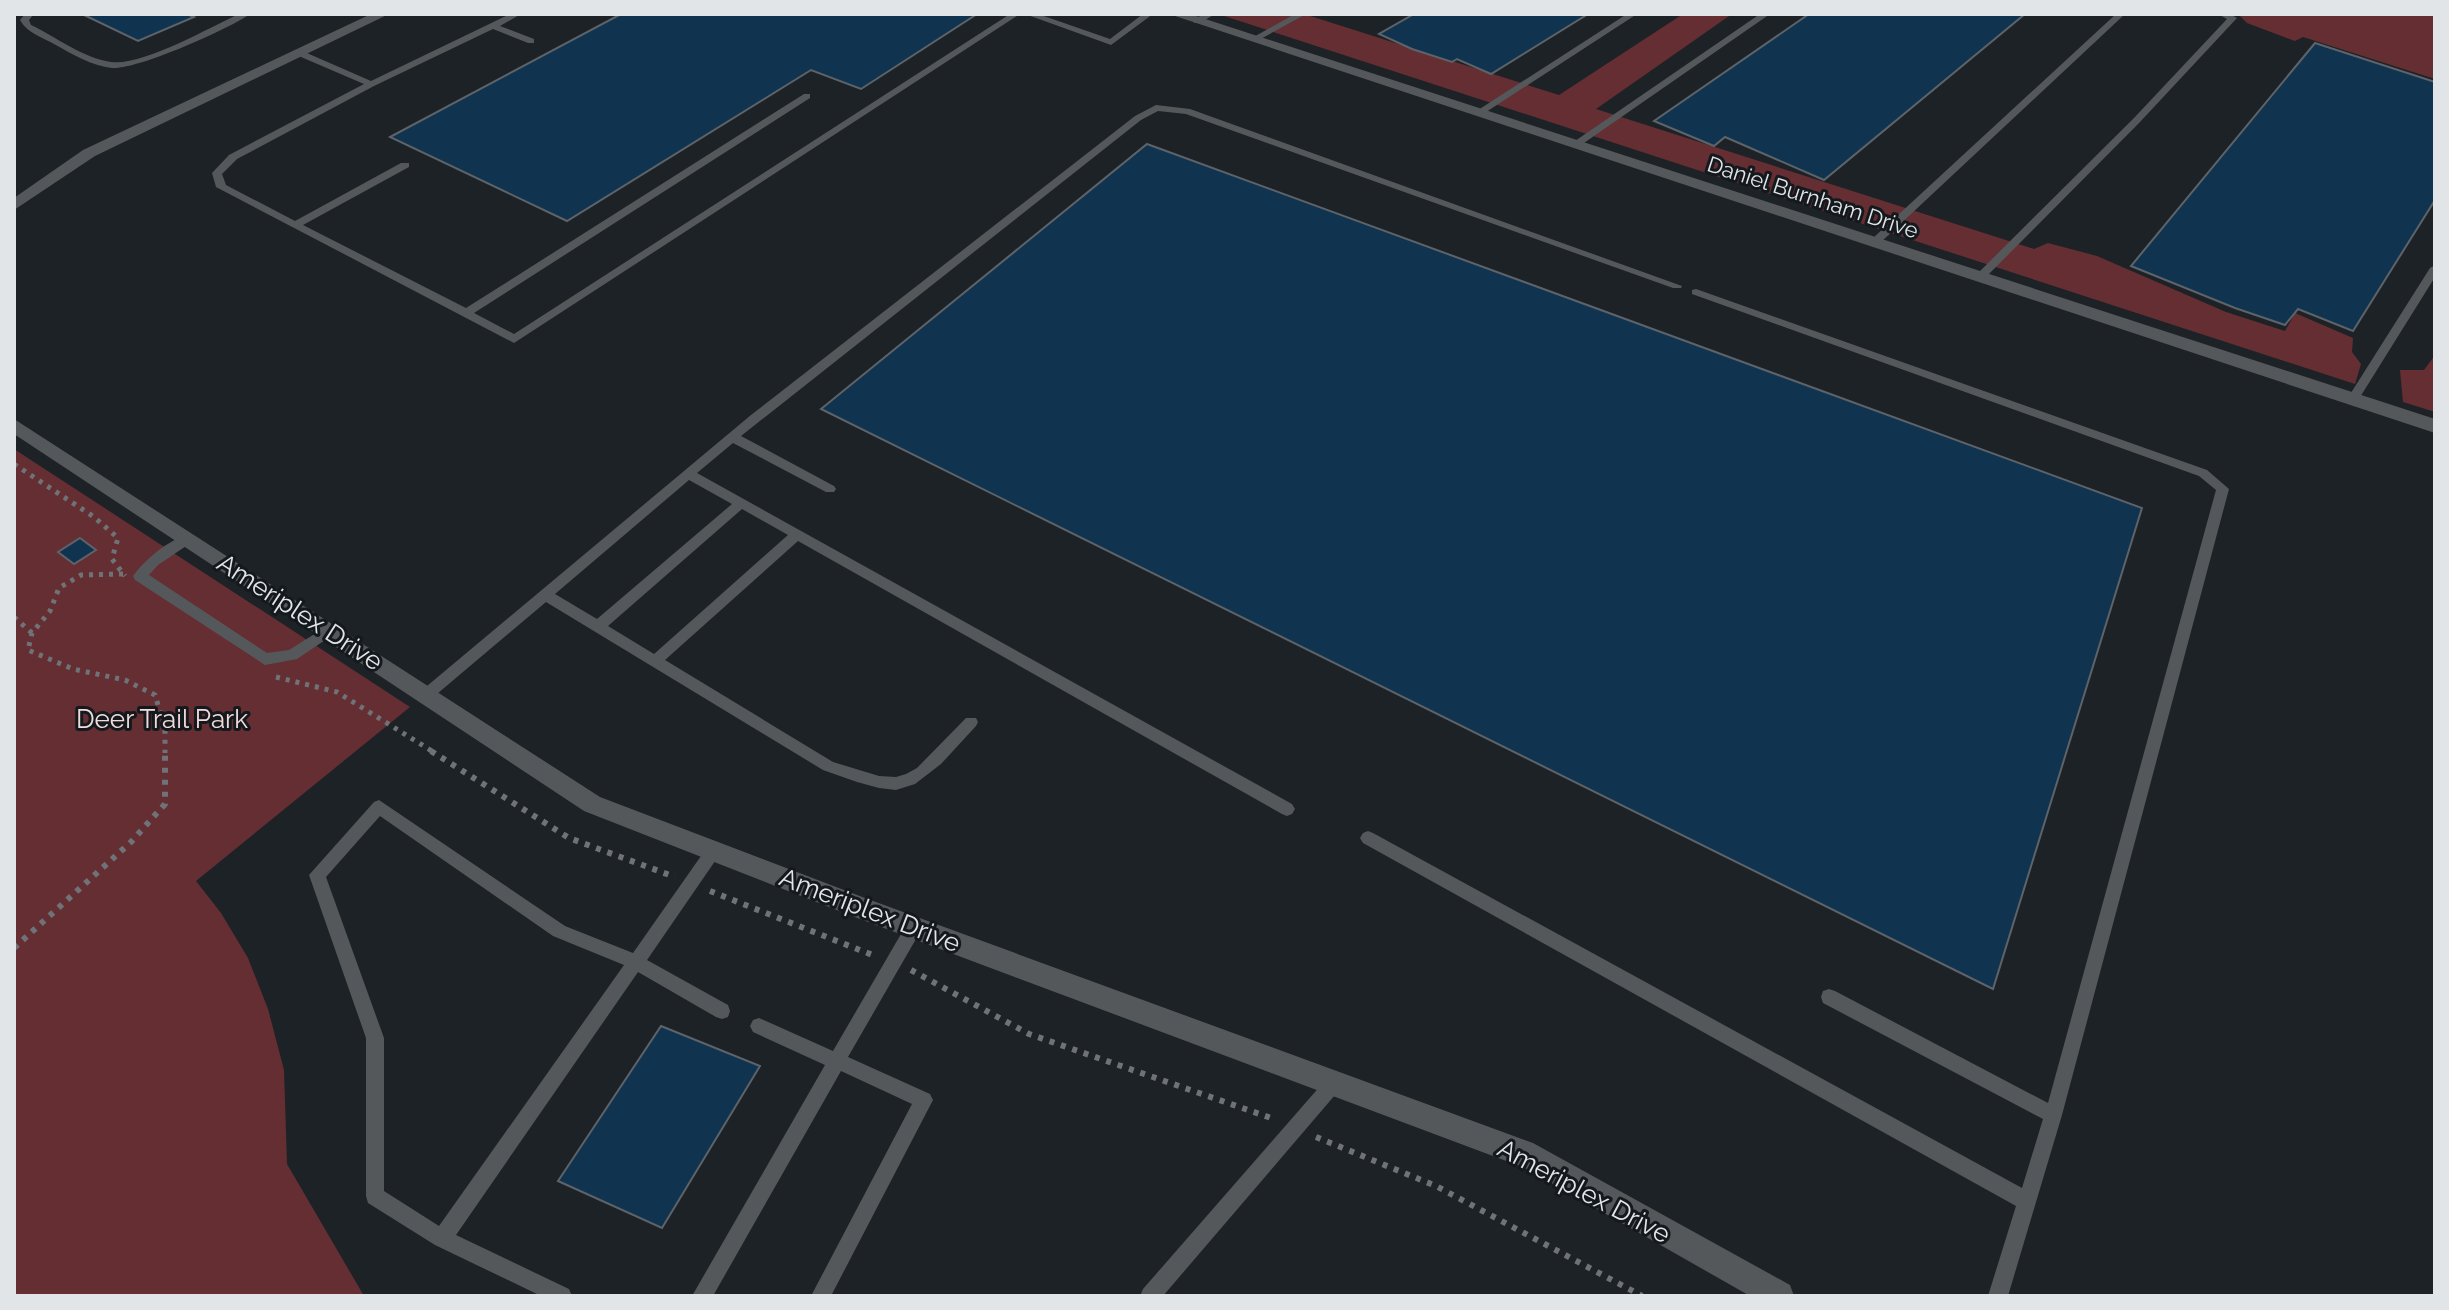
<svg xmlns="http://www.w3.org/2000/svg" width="2449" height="1310" viewBox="0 0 2449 1310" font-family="Raleway,sans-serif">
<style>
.green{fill:#652e33}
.building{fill:#10344f;stroke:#5d6369;stroke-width:2}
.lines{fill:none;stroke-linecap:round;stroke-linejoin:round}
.path-far1{stroke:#6f7377;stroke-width:5;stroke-dasharray:4 6;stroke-linecap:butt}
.path{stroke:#6f7377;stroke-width:6;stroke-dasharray:5 7;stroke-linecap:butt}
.service{fill:#55585a;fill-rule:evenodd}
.minor{fill:#55585a;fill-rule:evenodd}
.labels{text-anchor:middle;stroke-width:6;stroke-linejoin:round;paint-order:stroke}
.far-street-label{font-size:22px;fill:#e2e5e8;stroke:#14191d}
.street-label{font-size:26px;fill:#e2e5e8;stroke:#14191d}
.park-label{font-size:26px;fill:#f3dbdb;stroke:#14191d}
</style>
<rect width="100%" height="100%" fill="#1d2226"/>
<path class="green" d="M1218,14H1304L1559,95L1683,14H1732L1596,109L2034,249L2048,243L2097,256L2226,312L2285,331L2295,313L2353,338L2352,352L2361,364L2355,384Z
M2238,14H2435V79L2303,37L2295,41L2247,23Z
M2435,355V412L2403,402L2400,370H2424Z
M14,449L410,707L196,881L221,913L248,958L268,1009L284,1070L287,1164L364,1296H14Z"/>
<path class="building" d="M82,14H187L194,17L138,41Z
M621,14H977L861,89L811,70L567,221L390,137Z
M1414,14H1588L1491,74L1457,59L1452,62L1412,49L1379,34Z
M1809,14H2025L1824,180L1725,137L1714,146L1654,121Z
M2315,43L2435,82V200L2353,331L2298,309L2285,325L2235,308L2131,266Z
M1147,144L2142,508L1993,989L821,409Z
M80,538L96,550L74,564L58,552Z
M661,1026L760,1066L662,1228L558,1181Z"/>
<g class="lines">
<path class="path-far1" d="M14,464L94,517L118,538L112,559L125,576
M123,574L81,575L59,588L50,611L32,633L28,650L73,669L125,680L155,695L165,728V753
M14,617L32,633
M276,677L337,692L435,753"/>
<path class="path" d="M431,751L569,838L675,877
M710,891L875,956
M14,948L131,842L165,804V751
M911,970L1029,1034L1274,1119
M1316,1137L1436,1186L1642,1296"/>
<path class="service" d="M25,14H34L29,20L31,25C56,37 83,58 111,62C143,66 208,28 239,14H250C229,29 137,70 112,68C92,66 72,54 54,44C42,37 27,33 20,20Z
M510,14H521L500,26L534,39V43H528L493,29L374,86L237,159L222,174L226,185L295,221L401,163H409V167L303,225L466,308L804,94H810V98L474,313L514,334L1010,14H1020L514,343L216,187L212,173L229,155L364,84L294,54V50H300L371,81Z
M1025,14H1038L1110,39L1143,14H1153L1111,45Z
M1204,14H1215L1200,23H1194V19Z
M1295,14H1306L1257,41L1250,39Z
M1627,14H1637L1483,114L1475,112Z
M1760,14H1770L1581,145H1575V141Z
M2116,14H2125L1880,243H1872V239Z
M2218,14H2230L2237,18L2140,122L1985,278H1977V274L2134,118L2227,19Z
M1156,105L1190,109L1682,286L1681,288H1673L1186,114L1158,111L1141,120L741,436L834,486L836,489L834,492H826L733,443L697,473L1292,804L1295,809L1292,814L1287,816L1282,814L798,541L665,660L833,762L879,776L896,777L906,774L917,768L966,718H976L978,722L976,726L941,764L915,784L896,790L879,788L857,782L823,770L546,602L431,699H421L419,695L421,691L751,415L1135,116ZM689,480L732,504L597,619L555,594ZM742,509L788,535L654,654L608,626Z
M2435,265V277L2357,402H2349V396L2430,268Z
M1696,289L2207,470L2229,489L2062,1115L2008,1296H1988L2016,1206L1363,843L1360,838L1363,833L1368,831L1373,833L2022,1188L2043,1119L1823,1003L1821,997L1823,991L1829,989L1835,991L2048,1103L2216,490L2199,476L1692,294V290Z
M187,534L192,536L194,539L192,542L158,565L149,575L267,653L289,650L329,625L334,626L336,630L334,634L297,659L265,665L135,580L133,576C146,558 167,542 187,534Z
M379,800L565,926L633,953L708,846L714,844L720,846L722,851L647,960L728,1005L730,1011L728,1017L722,1019L716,1017L638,972L456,1235L569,1289L572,1296H541L435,1245L368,1203L366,1196V1038L309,875L374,802ZM380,816L553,936L624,965L439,1226L384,1191V1038L326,877Z
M914,920L920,922L922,927L920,932L848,1057L930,1094L933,1100L831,1296H811L912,1104L841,1071L713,1296H692L825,1065L753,1032L750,1026L753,1020L759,1018L833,1051L908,922Z
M1335,1073L1341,1076L1344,1082L1341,1088L1163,1296H1140L1143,1289L1329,1076Z"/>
<path class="minor" d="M371,14H389L95,156L14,210V198L83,150Z
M1169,14H1190L2435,419V433Z
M14,419L600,797L865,898L1533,1143L1790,1285L1794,1296H1750L1525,1168L852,916L584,811L14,434Z"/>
</g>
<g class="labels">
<g class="far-street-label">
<text transform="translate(1813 197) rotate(18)" y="8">Daniel Burnham Drive</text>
</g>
<g class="street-label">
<text transform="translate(300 612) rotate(33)" y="9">Ameriplex Drive</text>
<text transform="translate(870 910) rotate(21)" y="9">Ameriplex Drive</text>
<text transform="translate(1584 1191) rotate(28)" y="9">Ameriplex Drive</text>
</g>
<g class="park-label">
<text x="162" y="728">Deer Trail Park</text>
</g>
</g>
<rect width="2449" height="1310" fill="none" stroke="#e2e5e8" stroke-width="32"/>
</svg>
